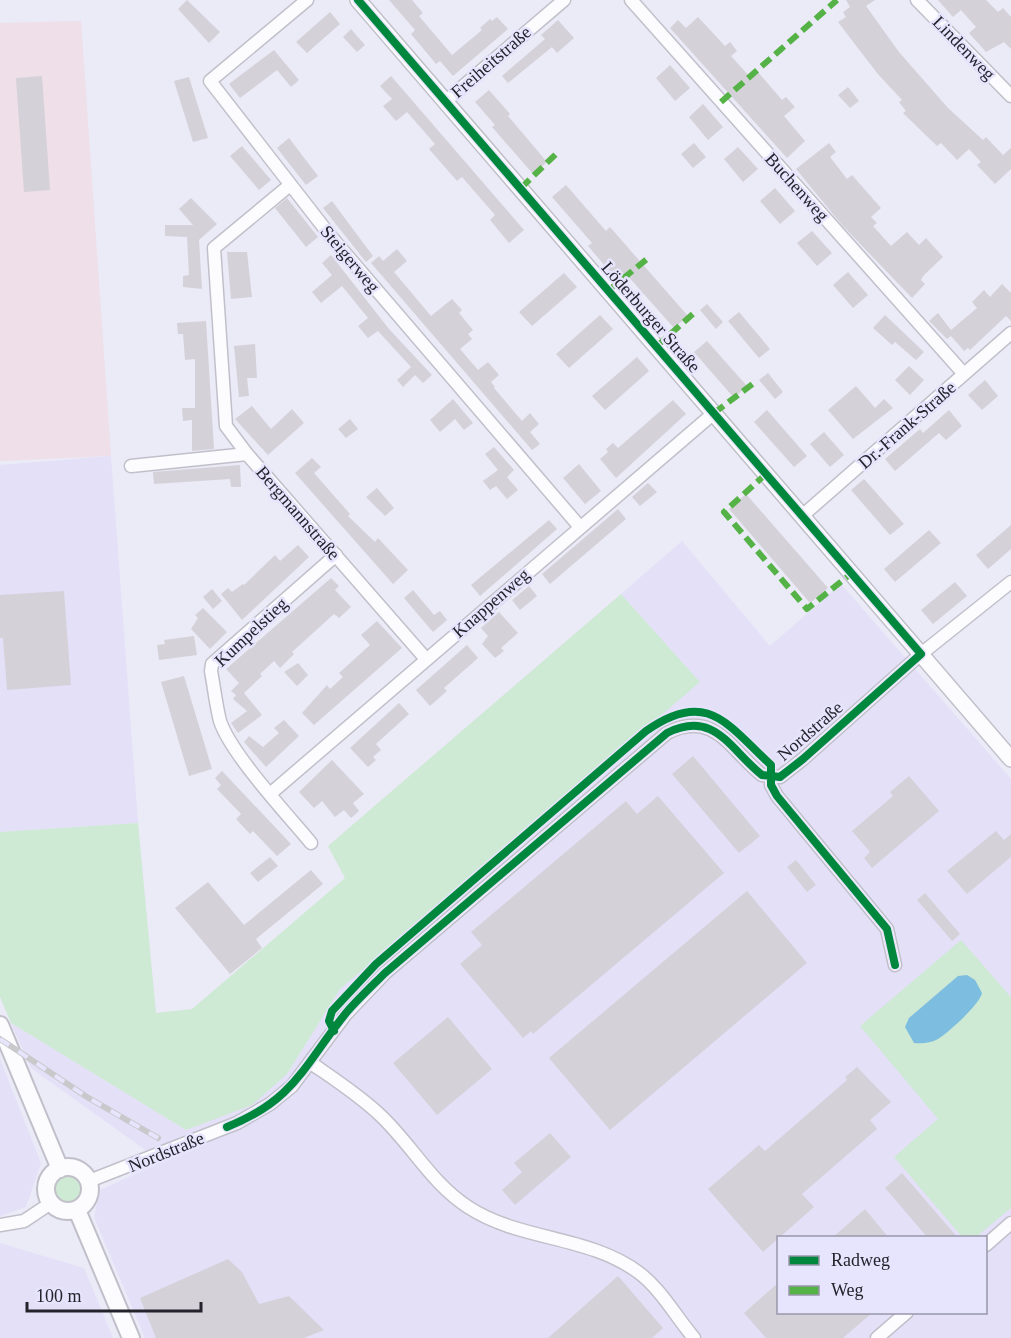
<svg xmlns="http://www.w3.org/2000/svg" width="1011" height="1338" viewBox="0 0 1011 1338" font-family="Georgia,serif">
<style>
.commercial{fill:#eedfe8}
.built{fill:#e3e0f8;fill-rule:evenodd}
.green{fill:#cee9d4}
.water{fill:#7cbde0}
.building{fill:#d5d1d9}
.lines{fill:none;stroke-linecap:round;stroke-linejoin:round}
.minor-casing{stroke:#c1c0ca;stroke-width:15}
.tertiary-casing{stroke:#c1c0ca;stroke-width:18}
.secondary-casing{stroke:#c1c0ca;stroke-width:20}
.minor{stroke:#fcfcfe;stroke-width:12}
.tertiary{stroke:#fcfcfe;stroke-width:15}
.secondary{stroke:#fcfcfe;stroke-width:16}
.rail-casing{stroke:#c9c9cc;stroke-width:6}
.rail{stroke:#e7e4fd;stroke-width:4;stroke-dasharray:11;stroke-linecap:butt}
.quiet{stroke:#55b246;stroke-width:6;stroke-dasharray:12 6;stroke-linecap:butt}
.cycleway-casing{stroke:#e7e4fd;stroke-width:11}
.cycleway{stroke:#00873e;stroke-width:8}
.labels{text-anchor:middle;stroke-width:5;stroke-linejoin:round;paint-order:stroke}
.street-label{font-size:18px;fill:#24232c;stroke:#e7e4fd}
</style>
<rect width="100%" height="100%" fill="#ebeaf7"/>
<path class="commercial" d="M81,21L111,456L0,461V23Z"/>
<path class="built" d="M111,456L138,823L0,832V465Z
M682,541L770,646L841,584L1011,779V1338H145L94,1217L100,1190L162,1162L31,1068L11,1023L186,1130L287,1074L340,989L699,681L621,594ZM778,1238H986V1312H778Z
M0,1059L41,1163L26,1207L0,1216Z
M0,1243L84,1268L113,1338H0Z"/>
<path class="green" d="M621,594L700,682L340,989L287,1074L252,1105L186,1130L11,1023L0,997V832L138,823L156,1013L192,1009L345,878L328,846Z
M961,940L1011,997V1208L976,1237H962L894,1157L938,1119L860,1026Z
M55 1189a14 14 0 1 1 28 0a14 14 0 1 1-28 0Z"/>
<path class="water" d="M967,975L975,980L982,993C979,1005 949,1032 938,1039C931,1043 922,1044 914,1043L905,1027L909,1018L958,976Z"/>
<path class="building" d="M187,0L220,32L209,43L178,9Z
M389,0H412L423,13L419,16L452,55L482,30L480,28L490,19L492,21L497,17L508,29L453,76L440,61L436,64L411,34L415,30Z
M846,0H875L866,6L899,52L948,108L983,140L986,137L1003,155L1011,148V169L995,184L977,165L981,162L969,149L957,160L941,143L937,146L903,113L906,111L899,102L902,100L877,73L838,22L846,17L843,12L850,7Z
M938,0H986L998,12L1003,8L1011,17V49L1004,42L986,52L969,33L976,27L961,10L953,17Z
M330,12L340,24L307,53L296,42Z
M698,17L725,46L730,42L737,51L731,56L750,77L757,71L782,100L786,97L795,107L784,116L805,141L787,158L670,28L678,20L686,28Z
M558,20L574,38L557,53L552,47L508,83L502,76L545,39L541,35Z
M351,29L365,45L357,52L343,37Z
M274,50L299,80L291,87L277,70L240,98L229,84Z
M670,65L690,88L675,101L656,78Z
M42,76L50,190L24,192L16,78Z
M391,76L524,230L509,243L490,220L495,215L462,177L457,181L429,149L435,144L407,112L396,121L383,106L392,99L380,86Z
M189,77L208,138L193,142L174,81Z
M848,87L859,101L850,108L838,95Z
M489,90L510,114L508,116L547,162L533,174L492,127L495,125L475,102Z
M703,104L723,127L708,140L689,117Z
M289,138L318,176L306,185L277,148Z
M694,143L706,157L693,168L681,154Z
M829,143L836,152L830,157L847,179L852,175L881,208L871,217L877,223L873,226L891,246L907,232L919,245L926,238L943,257L924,275L921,280L925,284L912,298L842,225L796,169Z
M242,146L271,180L259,190L230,156Z
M738,147L758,169L743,182L724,159Z
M566,185L606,231L610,227L688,316L674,328L626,274L618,281L588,246L592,243L552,197Z
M775,188L795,211L780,224L760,201Z
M191,198L217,224L199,240L202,289L183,287V276L189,275L187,237L165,236V225H193L179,209Z
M287,198L318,237L306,247L275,208Z
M332,201L373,256L366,262L323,208Z
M812,231L832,253L817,266L797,243Z
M397,249L407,261L394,272L431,316L452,299L462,310L459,313L473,330L468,334L472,339L460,349L478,370L488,362L499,375L491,382L495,387L494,388L522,421L530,413L539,424L530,432L540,444L532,450L371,263L379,256L383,261Z
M227,252H247L252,297L231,299Z
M331,255L389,329L432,375L423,383L415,375L403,387L397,380L411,367L378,331L368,338L358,326L368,318L342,286L321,303L312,292L332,275L322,263Z
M848,272L868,295L853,308L833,285Z
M564,273L577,287L532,326L519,312Z
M1002,284L1011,293V321L1006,316L970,350L968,348L964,351L951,336L947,339L929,321L938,313L951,330L977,308L972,302L984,290L990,297Z
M707,304L723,322L716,329L700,310Z
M739,312L770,349L759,358L728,321Z
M600,315L613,329L569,368L556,354Z
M885,315L924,352L916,360L895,342L892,345L873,328Z
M206,321L214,449L192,451V420L183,421L182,408H195V359L185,360L183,334H178L177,323Z
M707,341L747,386L734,398L694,352Z
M255,344L257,378H247L249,396L239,397L234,346Z
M637,357L649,371L605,410L592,396Z
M909,366L924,380L910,395L895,380Z
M768,373L783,392L775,399L759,380Z
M985,380L998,396L982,410L968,395Z
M856,386L875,408L884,399L893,408L853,439L828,410Z
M453,399L473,423L464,430L455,419L440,432L430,420Z
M673,400L686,414L616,478L600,459L608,452L606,449L613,443L618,448Z
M252,406L271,429L292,409L304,423L268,455L235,419Z
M767,410L807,456L794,467L754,422Z
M949,410L962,426L946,440L939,433L895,471L885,459L920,429L923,433Z
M350,419L358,429L346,438L338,429Z
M824,432L844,455L830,467L810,444Z
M494,447L514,470L507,477L518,490L507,499L496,486L490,490L483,481L498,470L485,454Z
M312,458L321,467L314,473L350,514L348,516L375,542L378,538L408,570L393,584L295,473Z
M579,464L601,491L585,504L563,478Z
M240,465L241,487H231L230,479L154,484L153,472Z
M864,479L904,524L890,535L851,490Z
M648,483L657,492L640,506L632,497Z
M377,488L394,508L385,516L366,497Z
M746,494L828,588L810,603L729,509Z
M618,509L626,519L550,584L542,574Z
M549,520L557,529L480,596L471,585Z
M1011,525V549L988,569L976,555Z
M929,530L941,543L895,582L884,569Z
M298,545L309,557L242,620L221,594L228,588L232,592L243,584L244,585L275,555L280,561Z
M331,578L339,586L335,590L351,607L339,618L334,614L292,652L294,654L280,668L274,661L260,674L262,676L244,693L262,715L238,733L231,723L247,711L233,699L236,695L231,691L239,683L226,669Z
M955,582L967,596L933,624L921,610Z
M529,586L537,596L520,610L512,600Z
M212,589L222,601L213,609L203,597Z
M413,590L434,615L440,611L447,620L433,632L404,598Z
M64,591L71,685L7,690L3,638H0V595Z
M203,608L227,632L210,649L191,629L198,618L195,615Z
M499,612L518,633L501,648L504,651L495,658L482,644L488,636L481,628Z
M377,621L402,648L314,725L302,713L327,685L330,689L343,677L339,673L370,645L361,635Z
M194,636L197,655L159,660L157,645L165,644L164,640Z
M467,645L478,658L444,688L447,691L430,706L416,690Z
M298,663L308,675L297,686L284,672Z
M184,676L212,769L189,776L161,682Z
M399,703L409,714L376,744L381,750L373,757L376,760L368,767L350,748Z
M284,720L299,736L266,767L244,742L249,736L263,747L279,733L274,728Z
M693,756L760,836L739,853L672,774Z
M332,760L364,794L353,803L359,811L351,818L344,810L335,817L322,801L314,808L299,792Z
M222,771L291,844L277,856L253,831L250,834L236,819L241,814L217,789L221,785L215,778Z
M909,776L939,811L872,868L864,858L870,852L852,831L893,796L890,792Z
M658,796L724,873L533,1034L531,1031L523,1038L460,964L482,945L471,932L626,801L637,814Z
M996,831L1004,840L1011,834V857L967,894L947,871Z
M270,857L278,866L258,882L250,873Z
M796,860L816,885L807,892L787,867Z
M311,870L323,884L256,939L262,948L230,974L175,908L208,882L244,925Z
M747,891L807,963L610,1130L549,1058Z
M925,893L960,934L952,941L917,900Z
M448,1017L492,1069L437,1115L393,1063Z
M857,1067L891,1102L870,1120L877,1129L802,1194L814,1207L763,1252L708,1189L759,1145L765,1151L847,1080L845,1077Z
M550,1133L571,1157L515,1205L502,1190L522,1172L514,1163Z
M902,1173L958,1238H928L885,1188Z
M865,1209L889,1238H832Z
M228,1259L242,1272L259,1304L289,1296L324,1330L304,1338H156L140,1298Z
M618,1276L663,1328L652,1338H548Z
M778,1283V1312H873L843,1338H766L744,1313Z"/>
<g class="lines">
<g class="minor-casing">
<path id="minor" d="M307,0L210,81L332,238L580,527
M631,0L964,374
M917,0L1011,96
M446,101L564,0
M247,454L226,426L214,248L290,185
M131,466L247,454L426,659
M802,516L1011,333
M771,778V785L777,796L887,929L895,965
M270,794L714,413
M311,843C287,814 231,754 220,721C216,705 214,687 211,671L212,664L336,555
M311,1063C334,1079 359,1095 380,1115C412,1145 431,1183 468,1207C520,1241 587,1235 638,1272C661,1289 676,1317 694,1338
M89,1181L237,1123L270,1104L292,1086L346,1014L385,973L667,733C715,709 730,750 762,775L780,777L803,759L921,654L1011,582
M0,1225L24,1221L51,1203
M986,1245L1011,1223
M877,1338L907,1312"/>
</g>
<g class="tertiary-casing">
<path id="tertiary" d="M358,0L1011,759"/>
</g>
<g class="secondary-casing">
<path id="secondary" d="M0,1025L60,1169
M46 1189a22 22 0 1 1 44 0a22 22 0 1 1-44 0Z
M77,1210L131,1338"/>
</g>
<use href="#minor" class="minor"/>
<use href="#tertiary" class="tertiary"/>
<use href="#secondary" class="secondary"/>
<g class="rail-casing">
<path id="rail" d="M0,1039L87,1097L158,1138"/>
</g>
<use href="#rail" class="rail"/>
<path class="quiet" d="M721,102L837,0
M521,188L556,154
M609,290L647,259
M657,346L694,313
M714,413L754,383
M766,474L724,512L807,609L852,573"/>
<g class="cycleway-casing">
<path id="cycleway" d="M334,1031L329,1021L332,1011L376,964L646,731C707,688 727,724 771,765V785L777,796L887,929L895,965
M227,1127C295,1100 304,1065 346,1013C358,999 372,986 385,973L667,733C715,709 730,750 762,775L780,777L803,759L921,654L358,0"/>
</g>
<use href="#cycleway" class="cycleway"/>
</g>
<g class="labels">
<g class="street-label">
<text transform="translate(964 48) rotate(46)" y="6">Lindenweg</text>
<text transform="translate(491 62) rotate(-41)" y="6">Freiheitstraße</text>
<text transform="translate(797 187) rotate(48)" y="6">Buchenweg</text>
<text transform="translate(350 259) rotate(50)" y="6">Steigerweg</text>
<text transform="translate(651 317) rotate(49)" y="6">Löderburger Straße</text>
<text transform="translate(907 425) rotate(-41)" y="6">Dr.-Frank-Straße</text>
<text transform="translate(298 513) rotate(49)" y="6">Bergmannstraße</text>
<text transform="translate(491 603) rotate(-41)" y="6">Knappenweg</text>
<text transform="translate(251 632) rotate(-43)" y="6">Kumpelstieg</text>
<text transform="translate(810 731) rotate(-41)" y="6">Nordstraße</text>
<text transform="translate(166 1152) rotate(-22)" y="6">Nordstraße</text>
</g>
</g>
<rect x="777" y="1236" width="210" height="78" fill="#e7e4fd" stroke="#9997a9" stroke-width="1.5"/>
<rect x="789" y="1256" width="30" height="9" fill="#00873e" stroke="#9997a9" stroke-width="1.5"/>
<text x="831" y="1266" font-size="18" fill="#24232c">Radweg</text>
<rect x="789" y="1286" width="30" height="9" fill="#55b246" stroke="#9997a9" stroke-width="1.5"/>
<text x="831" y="1296" font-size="18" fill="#24232c">Weg</text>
<path d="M27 1302v9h174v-9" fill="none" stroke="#24232c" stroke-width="3"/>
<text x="36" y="1302" font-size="18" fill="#24232c" stroke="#e7e4fd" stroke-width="4.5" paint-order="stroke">100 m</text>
</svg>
